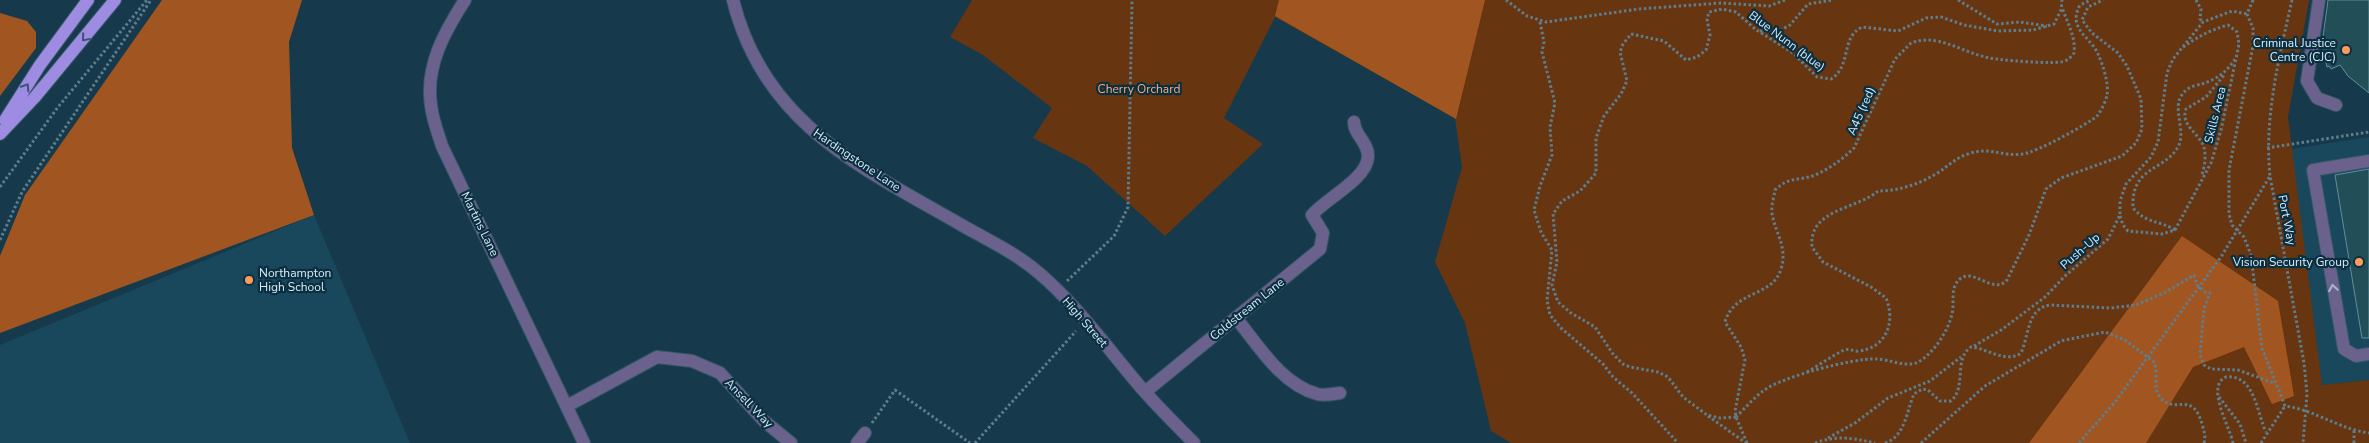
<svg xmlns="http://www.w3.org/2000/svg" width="2369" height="443" viewBox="0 0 2369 443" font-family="'Nunito Sans',sans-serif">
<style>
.built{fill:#19475b}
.green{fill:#673510}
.forest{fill:#a15621}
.building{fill:#214e57;stroke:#628f99}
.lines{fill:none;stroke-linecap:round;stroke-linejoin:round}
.minor-casing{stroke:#355667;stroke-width:14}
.major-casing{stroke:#355667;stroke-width:14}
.path{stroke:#5f7d8c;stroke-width:3;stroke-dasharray:2.5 2.5;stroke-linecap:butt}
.minor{stroke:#6a628d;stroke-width:12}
.major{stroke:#9e8ce3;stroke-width:12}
.oneway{stroke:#3e5079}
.oneway2{stroke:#adb5cd}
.poi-dot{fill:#ff9b5a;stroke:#0a2f40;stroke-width:2}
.labels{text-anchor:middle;stroke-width:4.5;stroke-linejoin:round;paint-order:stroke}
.street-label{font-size:12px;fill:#d9ecf7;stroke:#0a2f40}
.poi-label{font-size:12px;fill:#d9ecf7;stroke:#0a2f40;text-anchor:end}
.park-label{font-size:12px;fill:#f7ad7f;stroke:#0a2f40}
</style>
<rect width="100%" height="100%" fill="#163a4b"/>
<path class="built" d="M2369,137V380L2322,385L2291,149Z
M314,215L410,443H0V345Z"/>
<path class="green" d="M972,0H2309L2288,117L2322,385L2369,380V443H1511L1491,431L1465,323L1435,262L1462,167L1455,118L1275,17L1224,118L1263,144L1165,236L1087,166L1033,138L1052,108L983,55L950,37Z"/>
<path class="forest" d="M162,0H302L289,42L292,148L314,215L0,333V256L25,195Z
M1279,0H1485L1456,119L1275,16Z
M0,13L27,21L36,32V48L0,96Z
M2182,236L2278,301L2294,396L2272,404L2244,347L2193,367L2146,443H2029Z"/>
<path class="building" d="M2328,0H2369V93L2348,76L2340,65L2331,69L2329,66L2327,67L2322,44Z
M2369,169V338H2362L2335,175Z"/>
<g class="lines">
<g class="minor-casing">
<path id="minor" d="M465,0C445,31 425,66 431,105C432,118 438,133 442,146L584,443
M733,0C764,125 863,168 965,227C990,241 1017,254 1039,273C1079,307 1110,352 1144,391C1160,409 1177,426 1194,443
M2319,0L2307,81L2317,98L2336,105
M2369,161L2313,170L2344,349L2356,356L2369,354
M1236,318C1258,345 1281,384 1317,394C1324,396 1333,394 1340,393
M1145,392L1320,249L1323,233L1312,215C1325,199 1367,179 1368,157C1369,143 1354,135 1354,122
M567,406L657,357L692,361L720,373L764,421L791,443
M857,443L865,433"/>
</g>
<g class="major-casing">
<path id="major" d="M5,120L40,65L88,0
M0,134L35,97L115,0"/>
</g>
<path class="path" d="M1506,0L1527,16L1546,22L1639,9L1721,3L1769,6L1785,0
M1958,0L1997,24L2020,22L2047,26
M2196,0L2201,9L2200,19L2203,22
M2253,0L2247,14L2253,28V46L2229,170V214L2232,225L2244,237L2251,255L2262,348L2285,406C2315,410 2339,429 2369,433
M2292,0C2279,58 2264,117 2270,176L2304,363L2307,394L2303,443
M1540,22L1544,42L1542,52L1555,103L1550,127L1552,155L1540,186L1534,210L1541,232L1552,250L1547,300L1550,315L1561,328L1603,364L1613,377L1632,393L1678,443
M1760,31H1779L1790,25L1808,4L1833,0
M2267,148L2369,132
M2202,174C2205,166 2206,156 2204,147C2199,133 2180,125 2186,109L2206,97L2225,74
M0,187L58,107L147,0
M2120,216L2123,225L2128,231L2162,234L2175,230L2211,163L2221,130L2239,44L2237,32L2228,25C2210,30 2197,37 2182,48
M2175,230C2159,220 2147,224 2133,208C2131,166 2163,172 2178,147C2188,129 2167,103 2188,89C2191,86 2198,85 2202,84C2219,78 2227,72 2237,56
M0,240L22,192L151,0
M1067,281L1114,236L1128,207L1132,0
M1974,346L2001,330L2045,297L2065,276L2108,239L2120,215V201L2126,184L2151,157L2158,142L2167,73L2173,59L2203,22L2232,11L2247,14
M1807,372C1819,365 1832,356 1844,350C1850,348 1854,352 1859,351C1886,348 1896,322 1886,298L1871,287L1823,262L1812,247C1808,209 1858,209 1878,191C1900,191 1923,183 1942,170C1950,164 1958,157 1968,154C1990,146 2001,157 2023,154C2035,153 2088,124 2097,116C2101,111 2106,101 2107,95C2109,83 2103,65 2098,54C2090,36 2067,29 2080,5L2091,0
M2219,397L2240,424L2246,443
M1708,416L1746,443
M1736,417L1720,418L1707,415L1683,397L1668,377L1658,372L1630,367L1623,364L1613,354L1595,327L1571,313L1558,302L1552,285L1557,262L1553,214L1562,201L1580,191L1596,173V138L1604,116L1621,94L1627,81L1620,52L1623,44L1631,34L1664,41L1686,60L1697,57L1706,50L1710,35L1707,19L1709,12L1722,9L1736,12L1755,29L1793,53L1817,77L1831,79C1852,66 1840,38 1862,27L1898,31L1926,18L1941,17L1964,25L1998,31L2033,30L2054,24L2061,10L2062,0
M1736,417C1743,410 1755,397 1763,391C1781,377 1853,358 1876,359C1890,359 1908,369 1920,361C1935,351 1948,331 1952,314C1955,302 1949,287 1961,278C1975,269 1994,295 2007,280L2029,235L2046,189L2061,178L2122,156L2136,143L2142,129L2141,99L2127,66L2118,53L2092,33L2082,20L2088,7L2103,0
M872,423L895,390L970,443
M1828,438L1855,423L1888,398L1930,381L1961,357
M975,443L1076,331
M1747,443L1736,417L1735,411L1745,360L1741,347L1725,322C1734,290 1773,297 1781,269C1788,247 1775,233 1772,213C1771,205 1774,197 1775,190C1789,176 1800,181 1815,175C1829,169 1843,159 1854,148L1895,59L1911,43C1937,33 1960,51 1985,57C1995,60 2056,65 2065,61C2069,59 2072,56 2074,53C2076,36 2067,23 2062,7
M1815,443C1836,435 1853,438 1875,443
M1885,443C1905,437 1907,410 1914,394L1922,389L1928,390L1940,401H1951C1967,387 1953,359 1971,347C1986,348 2007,364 2021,353C2029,336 2027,307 2051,305L2111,308L2136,305L2164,293L2194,275L2197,285L2206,293H2210L2204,309L2200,355L2204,365L2211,369L2238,370L2274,383
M1921,443L1985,386L2061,341L2105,332L2125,340L2154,362C2159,374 2152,386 2160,397C2175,416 2192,389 2202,424C2204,431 2206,436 2204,443
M2079,443L2115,402L2221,257L2270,176
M2233,443C2230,427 2205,386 2226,377C2255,374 2257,414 2266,432
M2261,443L2285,406
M2354,443V430"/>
<use href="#minor" class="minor"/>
<use href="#major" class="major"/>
</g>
<defs><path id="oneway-chevron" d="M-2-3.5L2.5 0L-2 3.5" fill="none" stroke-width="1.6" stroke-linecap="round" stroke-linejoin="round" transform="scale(1.25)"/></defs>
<g class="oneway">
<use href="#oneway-chevron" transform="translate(85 38) rotate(130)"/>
<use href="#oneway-chevron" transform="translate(26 87) rotate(-58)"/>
</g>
<use class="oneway2" href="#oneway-chevron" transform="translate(2333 288) rotate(-99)"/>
<g class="poi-dot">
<circle cx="2346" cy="50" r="5"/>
<circle cx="2359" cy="262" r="5"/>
<circle cx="249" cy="280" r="5"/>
</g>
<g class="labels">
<g class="street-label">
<text transform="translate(1787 41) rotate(37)" y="4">Blue Nunn (blue)</text>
<text transform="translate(1861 111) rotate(-66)" y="4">A45 (red)</text>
<text transform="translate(2215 115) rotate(-76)" y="4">Skills Area</text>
<text transform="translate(857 160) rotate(34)" y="4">Hardingstone Lane</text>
<text transform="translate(2287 220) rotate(79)" y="4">Port Way</text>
<text transform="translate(480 224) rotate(64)" y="4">Martins Lane</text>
<text transform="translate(2080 251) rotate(-41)" y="4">Push-Up</text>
<text transform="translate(1247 309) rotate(-39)" y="4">Coldstream Lane</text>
<text transform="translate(1085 322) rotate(49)" y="4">High Street</text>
<text transform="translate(749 403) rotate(46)" y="4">Ansell Way</text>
</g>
<g class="poi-label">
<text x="2336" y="47">Criminal Justice<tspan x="2336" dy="14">Centre (CJC)</tspan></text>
<text x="2349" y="266">Vision Security Group</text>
<text x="259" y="277" text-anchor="start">Northampton<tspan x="259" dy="14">High School</tspan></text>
</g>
<g class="park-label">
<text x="1139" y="93">Cherry Orchard</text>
</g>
</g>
</svg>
